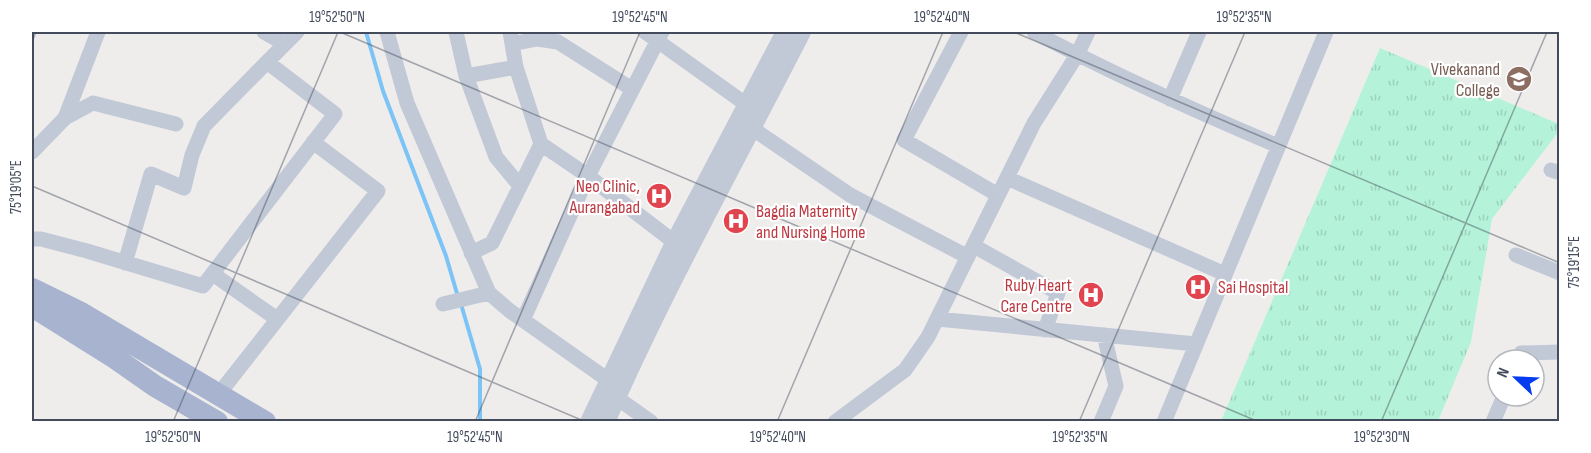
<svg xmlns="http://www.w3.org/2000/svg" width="1591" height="453" viewBox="0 0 1591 453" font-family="'Sofia Sans Condensed',sans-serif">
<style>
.grass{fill:url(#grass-tufts)}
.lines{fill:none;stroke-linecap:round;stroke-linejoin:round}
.stream{stroke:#7cc4f5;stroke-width:4}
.minor{stroke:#c1c8d6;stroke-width:15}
.tertiary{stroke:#c1c8d6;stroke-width:18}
.primary{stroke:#a8b4cf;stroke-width:22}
.ticks{fill:none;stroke:#434b5c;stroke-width:1.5;stroke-opacity:0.45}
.labels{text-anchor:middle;stroke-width:4.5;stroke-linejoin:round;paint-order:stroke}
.education-label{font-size:18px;fill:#785e54;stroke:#fff;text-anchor:end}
.health-label{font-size:18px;fill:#be3a42;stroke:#fff;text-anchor:end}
.neatline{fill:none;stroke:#434b5c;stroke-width:2}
.ticks-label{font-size:15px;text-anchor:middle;fill:#434b5c}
</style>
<defs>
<pattern id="grass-tufts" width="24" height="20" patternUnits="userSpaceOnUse" patternTransform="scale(1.5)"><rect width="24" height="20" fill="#b4f3d9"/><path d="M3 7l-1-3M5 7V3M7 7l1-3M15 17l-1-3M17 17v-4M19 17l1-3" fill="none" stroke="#9cd2bd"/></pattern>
</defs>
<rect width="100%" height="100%" fill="#efedec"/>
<path class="grass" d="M1380,48L1559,124V131L1492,219L1471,342L1438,421H1221Z"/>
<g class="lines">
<path class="stream" d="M366,32L383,91L446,256L458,297
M461,304L480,369V422"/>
<path class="minor" d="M264,32L285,44
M387,32L407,103L489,293L510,311L618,387
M456,32L466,76L496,157L520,186
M510,32L516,67L541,144L588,176L682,248
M645,32L747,105
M961,32L904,140L998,195
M1034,32C1113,74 1195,111 1278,146
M512,44L537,39L558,42L632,89
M466,76L516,67
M1170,99L1199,32
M65,118L98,32
M753,129L850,195L968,257
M32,152L65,118L93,103L176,124
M1551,170L1560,173
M1007,178L1225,274
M32,239H41L87,251L203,286L335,114L267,62L297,32
M974,246L1058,293L1045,330
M471,253L492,243L541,144
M1516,255L1560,273
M125,263L151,174L184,188L192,155L204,126L267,62
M213,274L277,319
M443,304L489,293
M937,319L1196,344
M523,320L588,176L662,32
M1518,360L1521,353L1560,352
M218,395L378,191L313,142
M617,398L651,422
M835,422L905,370L928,337L1034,123L1077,55L1088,32
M1101,422L1116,386L1104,335
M1164,422L1326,32
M1493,422L1504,396"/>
<path class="tertiary" d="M589,422L675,241L785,32
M606,422C665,288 736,161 802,32"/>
<path class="primary" d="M32,289L81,313L265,422
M32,306L115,358L155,386L217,422"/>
</g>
<path class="ticks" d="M340,32L1259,422M1014,32L1560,263M32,42L36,32M32,186L586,422M173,422L338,32M475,422L640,32M777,422L943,32M1079,422L1245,32M1381,422L1547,32"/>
<defs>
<g id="university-disc" transform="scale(1.35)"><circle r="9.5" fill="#8d6e63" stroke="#fff"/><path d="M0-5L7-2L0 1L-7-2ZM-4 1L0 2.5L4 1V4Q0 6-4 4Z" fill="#fff"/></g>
<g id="hospital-disc" transform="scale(1.35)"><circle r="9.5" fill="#e0444e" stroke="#fff"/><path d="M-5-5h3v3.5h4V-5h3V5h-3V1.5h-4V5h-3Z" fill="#fff"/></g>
</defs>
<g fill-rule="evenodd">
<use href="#university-disc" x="1519" y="79"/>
<use href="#hospital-disc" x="659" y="196"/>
<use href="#hospital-disc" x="736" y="221"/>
<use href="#hospital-disc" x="1198" y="287"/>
<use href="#hospital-disc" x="1091" y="295"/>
</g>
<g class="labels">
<g class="education-label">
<text x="1500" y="75">Vivekanand<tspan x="1500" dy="21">College</tspan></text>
</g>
<g class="health-label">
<text x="640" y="192">Neo Clinic,<tspan x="640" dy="21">Aurangabad</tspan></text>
<text x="756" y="217" text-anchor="start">Bagdia Maternity<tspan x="756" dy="21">and Nursing Home</tspan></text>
<text x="1072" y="291">Ruby Heart<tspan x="1072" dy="21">Care Centre</tspan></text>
<text x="1218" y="293" text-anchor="start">Sai Hospital</text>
</g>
</g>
<rect width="1591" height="453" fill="none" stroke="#ffffff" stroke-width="66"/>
<g transform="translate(1516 378) rotate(293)"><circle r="28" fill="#ffffff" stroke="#b4b7be" stroke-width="1.5"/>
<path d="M0-4.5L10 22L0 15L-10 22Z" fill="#053cf1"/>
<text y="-9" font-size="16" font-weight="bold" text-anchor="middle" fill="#434b5c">N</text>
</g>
<rect x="33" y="33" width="1525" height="387" class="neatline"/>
<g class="ticks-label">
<text x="337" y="22">19°52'50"N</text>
<text x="640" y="22">19°52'45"N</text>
<text x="942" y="22">19°52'40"N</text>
<text x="1244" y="22">19°52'35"N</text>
<text transform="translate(16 187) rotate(-90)" y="5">75°19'05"E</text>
<text transform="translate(1574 262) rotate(-90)" y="5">75°19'15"E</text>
<text x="173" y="442">19°52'50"N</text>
<text x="475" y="442">19°52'45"N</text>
<text x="778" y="442">19°52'40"N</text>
<text x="1080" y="442">19°52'35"N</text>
<text x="1382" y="442">19°52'30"N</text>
</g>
</svg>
